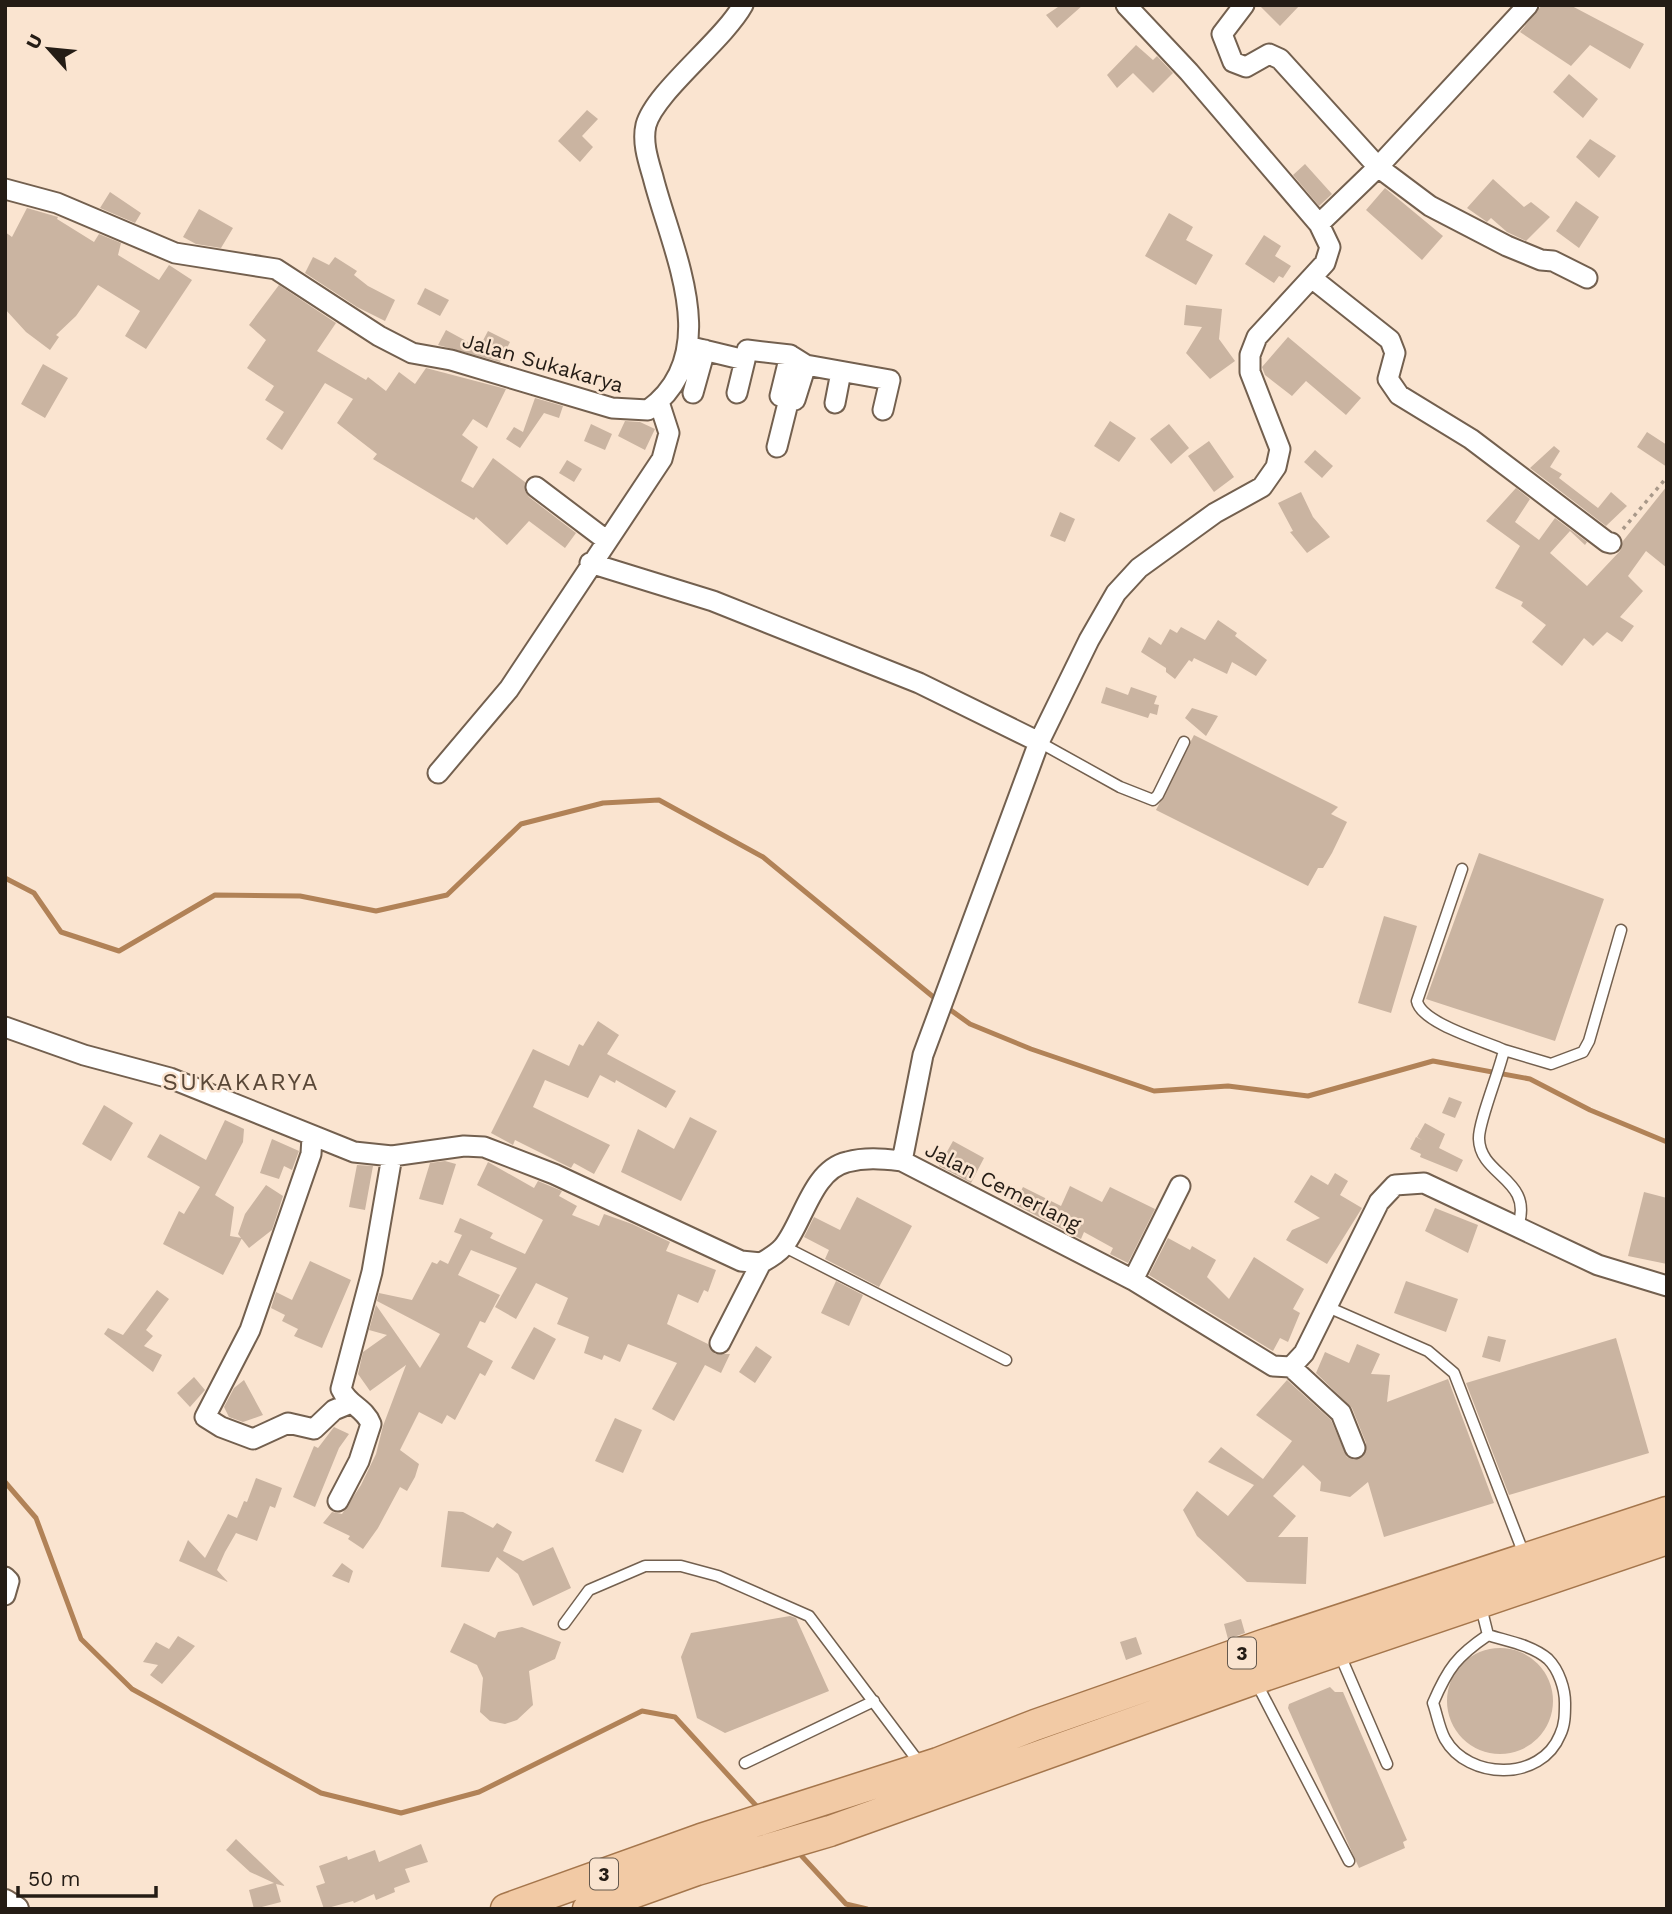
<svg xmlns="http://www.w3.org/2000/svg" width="1672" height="1914" viewBox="0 0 1672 1914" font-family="'Work Sans',sans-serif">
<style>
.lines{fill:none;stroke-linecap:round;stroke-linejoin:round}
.stream{stroke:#b18257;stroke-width:5}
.building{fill:#cab4a1}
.service-casing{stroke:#73604f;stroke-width:13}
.minor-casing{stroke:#73604f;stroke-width:23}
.tertiary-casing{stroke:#73604f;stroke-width:28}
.primary-casing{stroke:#a5764c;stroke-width:33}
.path{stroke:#a89889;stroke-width:3.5;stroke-dasharray:3.5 5;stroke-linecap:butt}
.service{stroke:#fff;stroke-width:10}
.minor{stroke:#fff;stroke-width:19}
.tertiary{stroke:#fff;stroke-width:24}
.primary{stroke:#f2caa5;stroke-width:30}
.labels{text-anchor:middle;stroke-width:5;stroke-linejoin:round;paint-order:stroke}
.shield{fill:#fae4d0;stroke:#64584d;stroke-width:2}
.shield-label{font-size:19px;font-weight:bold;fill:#241c15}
.street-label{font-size:21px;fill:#241c15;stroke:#fae4d0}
.quarter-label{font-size:24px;letter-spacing:2px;fill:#5a4838;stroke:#fae4d0}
</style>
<rect width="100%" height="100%" fill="#fae4d0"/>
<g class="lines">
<path class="stream" d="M5,878L34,893L61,932L119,951L215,895L300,896L376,911L447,895L521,824L603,803L659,800L763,857L937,1000
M945,1006L970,1024L1031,1049L1154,1091L1228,1086L1308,1096L1433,1061L1530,1079L1590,1110L1667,1142
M5,1482L36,1518L81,1639L132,1689L321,1793L401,1813L479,1792L642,1711L675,1717L761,1811
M798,1852L846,1904L867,1909"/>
</g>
<path class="building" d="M1061,5H1083L1057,28L1046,15Z
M1259,5H1300L1280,26Z
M1542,5H1570L1644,44L1630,69L1590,45L1571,66L1520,32Z
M1136,45L1153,60L1157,56L1173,73L1153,93L1133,73L1117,88L1107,75Z
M1569,74L1598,99L1583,118L1553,92Z
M587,110L598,119L582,136L593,147L580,162L558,141Z
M1590,139L1616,156L1599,178L1576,157Z
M1305,164L1332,194L1319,206L1293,175Z
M1493,179L1524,207L1531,202L1550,217L1526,241L1507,232L1491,218L1487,222L1467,208Z
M1385,188L1443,236L1422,260L1366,210Z
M110,192L141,213L135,223L100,208Z
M1576,201L1599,217L1579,248L1556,231Z
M27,208L58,217L57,219L94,242L99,234L121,243L118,255L159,280L169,265L192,280L146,349L125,336L140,311L98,285L76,316L56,335L59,337L50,350L26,332L5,309V232L12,237Z
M199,209L233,228L221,248L196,244L183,237Z
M1169,213L1193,227L1186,240L1213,255L1196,285L1145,256Z
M1264,235L1281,246L1275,256L1291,266L1283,278L1279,276L1274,283L1245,264Z
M313,257L329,265L335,257L357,271L354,275L368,286L395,300L385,321L357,307L305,273Z
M279,285L336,323L317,351L366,380L368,377L386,391L399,372L415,384L426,368L506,389L487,428L473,419L462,435L478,447L461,481L473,488L493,458L525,482V491L529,497L576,533L565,548L529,521L507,545L476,517L474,520L373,459L377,454L337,423L353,399L325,383L282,450L266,439L284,412L265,400L274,386L247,368L266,340L249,325Z
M425,288L449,300L440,316L417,304Z
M1186,305L1222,309L1219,339L1235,361L1210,379L1186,353L1202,327L1184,325Z
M446,330L479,348L488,331L510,342L500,362L438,345Z
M1288,337L1361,398L1346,415L1306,381L1292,396L1265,375L1262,367Z
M43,364L68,378L45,418L21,404Z
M535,398L563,406L559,418L544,413L520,448L506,439L514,427L523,432Z
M625,421L640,422L655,429L645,450L618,436Z
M1110,421L1136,438L1119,462L1094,446Z
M591,424L612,434L605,450L584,441Z
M1169,424L1189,448L1171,464L1150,439Z
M1647,432L1667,445V467L1637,447Z
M1209,441L1234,477L1214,492L1188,456Z
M1554,446L1560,451L1550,467L1562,474L1559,478L1598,508L1611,492L1627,506L1606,526L1530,468Z
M1315,450L1333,466L1322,478L1304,462Z
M567,460L582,469L574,482L559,473Z
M1667,486V568L1646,551L1628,576L1643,591L1620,617L1634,626L1622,642L1607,632L1593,646L1584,638L1562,666L1532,642L1546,625L1521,606L1523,602L1495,588L1520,546L1486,521L1516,488L1530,499L1515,522L1539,540L1555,518L1587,542L1585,545L1570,531L1550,553L1587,586L1620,551L1623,541Z
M1301,492L1313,517L1330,537L1307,553L1290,532L1293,531L1278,503Z
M1060,512L1075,519L1065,542L1050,536Z
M1218,620L1237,633L1235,636L1267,660L1256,676L1232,662L1227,674L1194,658L1192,662L1189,660L1175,679L1166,672V668L1141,652L1149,637L1161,645L1170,629L1177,633L1181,627L1205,640Z
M1106,687L1128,695L1131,687L1157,696L1154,704L1159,705L1157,715L1150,713L1148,718L1101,703Z
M1192,708L1218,716L1206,736L1185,718Z
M1194,735L1338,807L1331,814L1347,822L1332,853L1323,868H1318L1308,886L1156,810Z
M1479,853L1604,899L1555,1041L1426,999Z
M1384,916L1417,926L1391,1013L1358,1003Z
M598,1021L619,1035L607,1054L676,1091L666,1108L616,1080L615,1083L600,1075L588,1098L545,1080L533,1107L610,1145L594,1174L574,1163L571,1168L515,1140L513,1145L491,1133L533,1049L569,1066L579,1044L583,1046Z
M1449,1097L1462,1102L1455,1118L1442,1113Z
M104,1105L133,1123L111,1161L82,1144Z
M690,1117L717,1131L681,1201L621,1172L638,1129L674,1149Z
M225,1120L244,1129L243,1142L215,1195L234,1207L230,1236L242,1238L223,1275L163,1244L179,1211L184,1214L200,1187L147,1157L160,1134L206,1160Z
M1425,1123L1445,1134L1439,1148L1463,1160L1457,1172L1420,1157L1421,1154L1410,1149L1416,1137L1422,1140L1417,1137Z
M272,1139L299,1151L292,1170L284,1166L279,1179L260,1173Z
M953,1141L984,1158L971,1183L939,1166Z
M445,1161L456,1164L443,1205L419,1199L430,1163Z
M488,1162L534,1188L538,1181L562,1191L559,1196L577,1206L572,1215L599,1226L604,1214L632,1224L670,1242L666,1251L716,1270L708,1292L704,1290L698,1303L678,1294L667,1324L708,1344L715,1354H730L721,1373L705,1365L674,1421L652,1409L677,1363L628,1344L620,1362L604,1355L602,1360L584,1353L589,1337L557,1324L568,1298L536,1283L516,1319L495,1307L517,1268L471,1250L458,1275L500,1295L485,1323L480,1321L467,1347L493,1361L485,1376L480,1373L455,1420L447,1415L442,1424L419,1412L400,1450L419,1464L415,1477L407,1491L400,1487L378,1528L363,1549L348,1539L350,1536L323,1523L332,1512L342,1514L361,1485L376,1454L383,1426L406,1365L370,1391L358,1374L363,1352L387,1335L369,1330L376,1305L420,1368L440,1334L377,1301L379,1293L412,1300L432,1262L437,1264L440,1260L448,1264L462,1235L454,1232L460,1218L493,1233L490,1238L525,1254L543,1220L477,1185Z
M357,1165L373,1166L365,1210L349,1207Z
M1335,1173L1348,1181L1340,1195L1362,1208L1327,1264L1286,1240L1292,1230L1320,1218L1294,1202L1311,1175L1328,1185Z
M266,1185L283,1196L272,1230L249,1248L238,1234L245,1214Z
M1070,1186L1102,1202L1110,1187L1155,1209L1128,1263L1110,1254L1113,1248L1084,1232L1081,1239L1014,1204L1023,1187L1061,1206Z
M1644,1192L1667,1198V1264L1628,1256Z
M857,1197L912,1226L879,1287L825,1259L829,1250L804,1237L814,1217L840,1230Z
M1435,1208L1478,1225L1468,1253L1425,1231Z
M1168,1238L1190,1250L1192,1246L1216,1260L1207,1277L1229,1299L1254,1257L1304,1289L1293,1309L1300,1313L1288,1342L1280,1338L1273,1351L1149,1275Z
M310,1261L351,1280L322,1348L294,1336L298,1329L282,1321L285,1315L271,1308L276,1292L292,1300Z
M836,1281L863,1295L849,1326L821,1313Z
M1406,1281L1458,1299L1446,1332L1394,1313Z
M157,1290L169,1299L146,1330L153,1336L144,1346L162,1355L153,1372L104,1334L108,1328L123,1335Z
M534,1327L556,1339L534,1380L511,1368Z
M1488,1336L1506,1340L1500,1362L1482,1357Z
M1616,1338L1649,1453L1509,1495L1466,1383Z
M1357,1344L1380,1354L1371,1374L1390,1375L1387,1402L1448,1379L1494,1503L1384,1537L1368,1482L1350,1497L1320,1491L1321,1482L1303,1465L1273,1496L1296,1516L1278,1537H1308L1306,1584L1247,1582L1197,1536L1183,1510L1197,1491L1228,1516L1254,1485L1208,1462L1221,1447L1263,1479L1292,1441L1256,1415L1287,1380L1331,1420L1347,1457L1354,1460L1364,1456L1366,1443L1352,1408L1316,1373L1325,1352L1349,1363Z
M756,1346L772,1357L755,1383L739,1372Z
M194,1377L205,1390L190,1407L177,1393Z
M244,1380L263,1415L243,1422L229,1417L224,1407L234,1388Z
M615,1418L642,1430L623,1473L595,1461Z
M334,1427L349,1434L339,1448L315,1507L293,1497L314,1446L318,1448Z
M256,1478L282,1488L275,1508L270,1506L257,1541L236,1533L225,1552L217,1570L228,1582L179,1561L188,1540L205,1558L228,1514L237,1518L244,1501L247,1502Z
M448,1511L463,1512L493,1528L497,1523L512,1532L503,1551L523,1561L553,1547L571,1588L533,1606L518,1574L497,1557L489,1572L441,1567Z
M342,1563L353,1571L349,1583L332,1576Z
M790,1616L796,1618L829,1691L725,1733L697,1718L681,1657L691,1633Z
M1241,1619L1245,1633L1228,1639L1224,1624Z
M464,1623L495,1638L498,1632L522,1627L561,1642L555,1659L529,1671L533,1705L517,1720L505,1724L490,1721L480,1712L483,1678L477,1665L450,1652Z
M178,1636L195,1646L162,1684L150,1675L158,1665L143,1662L156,1642L169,1649Z
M1136,1637L1142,1654L1126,1660L1120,1642Z
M1447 1701a53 53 0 1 1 106 0a53 53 0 1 1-106 0Z
M1330,1687L1335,1692H1343L1407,1840L1403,1842L1405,1848L1359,1868L1288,1708L1289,1704Z
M236,1839L285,1886L276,1884L281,1902L254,1909L249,1890L274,1883L250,1872L226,1850Z
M421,1844L428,1862L405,1869L410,1882L394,1888L395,1892L376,1900L374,1894L354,1903L353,1901L324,1909L316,1886L325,1883L319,1866L347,1856L348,1860L375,1850L379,1862Z"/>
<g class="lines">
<g class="service-casing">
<path id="service" d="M1039,742L1120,787L1153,800L1158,795L1184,742
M1462,869L1417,1001C1421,1023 1484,1041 1504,1050C1500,1070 1478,1123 1479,1139C1480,1176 1534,1179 1518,1226
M1504,1050L1551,1064L1583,1052L1589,1041L1621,930
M783,1246L1006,1360
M1330,1308L1428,1351L1454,1373L1525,1557
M1481,1607L1488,1635
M564,1624L589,1590L645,1566H681L718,1576L809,1616L921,1765
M1488,1635C1507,1641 1532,1645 1548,1659C1559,1670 1565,1689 1565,1703C1565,1714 1565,1725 1560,1735C1541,1782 1468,1780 1445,1739C1439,1728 1437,1714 1433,1703C1448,1668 1457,1656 1488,1635Z
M1340,1655L1387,1764
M1256,1682L1349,1861
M745,1763L874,1701"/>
</g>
<g class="minor-casing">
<path id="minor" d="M1244,5L1222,34L1233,62L1246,67L1269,54L1280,59L1378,167L1430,206L1507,246L1541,260L1553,261L1587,278
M5,189L57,203L175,253L276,269L379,336L412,353L451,360L612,408L648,410C726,354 671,249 653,177C648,160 642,142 646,125C655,92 723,41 743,5
M1319,224L1378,167L1528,5
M1313,279L1390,340L1395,353L1388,379L1399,395L1471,439L1607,542L1611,543
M687,346L745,360L747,350L790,355L806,365L890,380L883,410
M790,355L780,396L795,400L806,365
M693,393L705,350
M737,393L745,360
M835,403L841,372
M777,447L789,399
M536,487L606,540
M590,563L713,601L919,683L1039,742
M438,773L509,689L662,459L669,433L659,402
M5,1027L84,1055L170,1078L354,1152L392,1156L464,1146L484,1147L554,1174L741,1261L761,1263C768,1259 777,1254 783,1247C803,1223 812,1170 847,1162C866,1157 883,1159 902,1161L1133,1280L1273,1366L1291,1367L1304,1353L1379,1202L1395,1185L1424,1183L1598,1265L1667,1286
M312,1137L311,1154L250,1330L205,1417L221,1427L253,1439L288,1423L314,1429L334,1410L351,1403
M902,1161L923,1055L1039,742L1089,640L1116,593L1139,568L1215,513L1262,487L1276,467L1280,449L1250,372V355L1257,337L1325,263L1330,247L1319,224L1189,72L1126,5
M1133,1280L1180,1186
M720,1343L761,1263
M1291,1367L1341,1413L1355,1448
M338,1501L359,1461L371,1424C365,1408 348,1405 341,1389L372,1272L392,1156
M5,1577L9,1581L5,1595"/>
</g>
<g class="tertiary-casing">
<path id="tertiary" d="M5,1902L16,1909"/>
</g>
<g class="primary-casing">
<path id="primary" d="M506,1909L701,1839L938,1763L1035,1725L1263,1645L1667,1512
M588,1909L697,1870L830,1831L1255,1679L1667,1539"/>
</g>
<path class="path" d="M1623,529L1667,477"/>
<use href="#service" class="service"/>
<use href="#minor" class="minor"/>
<use href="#tertiary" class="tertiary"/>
<use href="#primary" class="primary"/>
</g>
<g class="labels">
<g class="shield">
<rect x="1228" y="1637.5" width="28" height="31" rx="5"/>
<rect x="590" y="1858.5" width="28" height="31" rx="5"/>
</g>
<g class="shield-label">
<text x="1242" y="1660">3</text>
<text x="604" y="1881">3</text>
</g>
<g class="street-label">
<text transform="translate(543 363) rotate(16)" y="7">Jalan Sukakarya</text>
<text transform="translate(1003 1187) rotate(27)" y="7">Jalan Cemerlang</text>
</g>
<g class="quarter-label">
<text x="241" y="1090">SUKAKARYA</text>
</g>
</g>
<rect width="1672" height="1914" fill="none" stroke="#241c15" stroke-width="14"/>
<g transform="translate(49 49) rotate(297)" stroke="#fae4d0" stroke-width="5" paint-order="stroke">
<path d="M0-5L12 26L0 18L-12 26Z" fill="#241c15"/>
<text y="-10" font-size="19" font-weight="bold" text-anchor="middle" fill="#241c15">U</text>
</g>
<path d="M18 1886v10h138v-10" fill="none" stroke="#241c15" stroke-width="3.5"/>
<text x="28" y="1886" font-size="21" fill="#241c15" stroke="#fae4d0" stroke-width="5" paint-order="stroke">50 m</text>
</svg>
